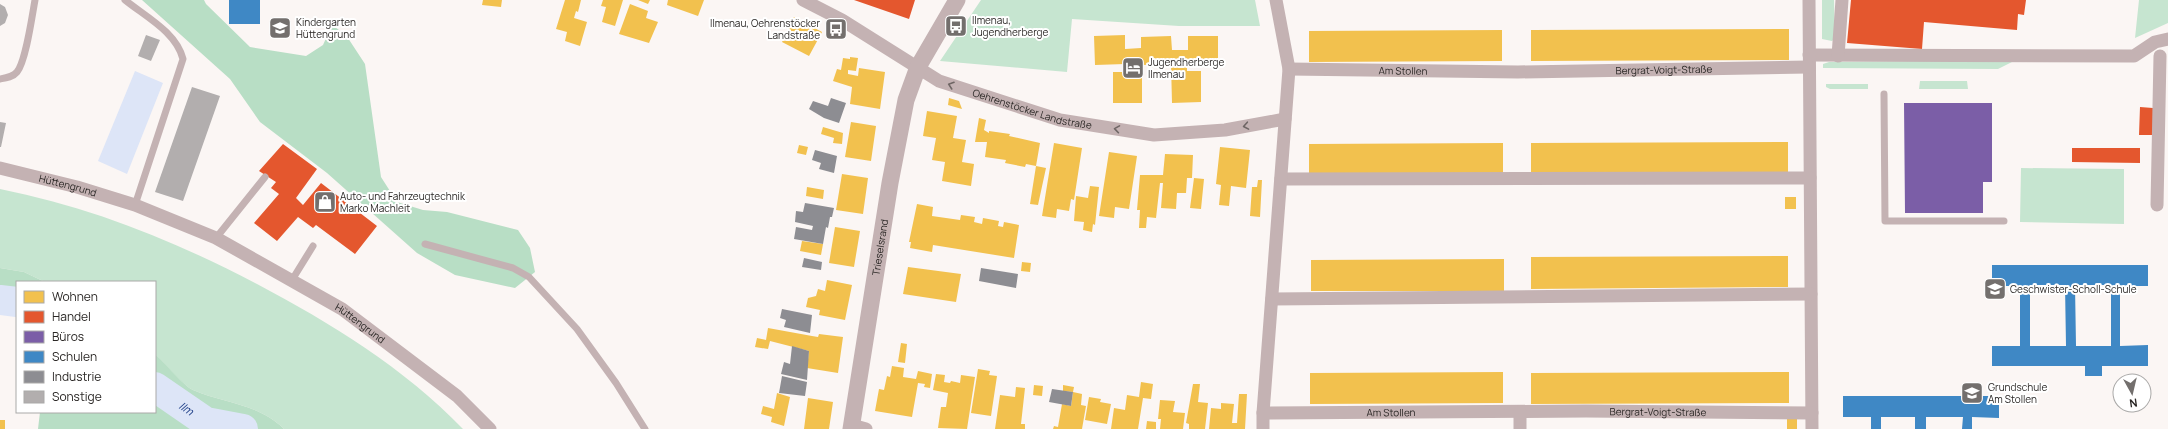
<svg xmlns="http://www.w3.org/2000/svg" width="2168" height="429" viewBox="0 0 2168 429" font-family="Manrope,sans-serif">
<style>
.green{fill:#c6e5d0}
.forest{fill:#b8dec5}
.water{fill:#dde5f7}
.homes{fill:#f2c14e}
.shops{fill:#e4572e}
.offices{fill:#7b5ea7}
.schools{fill:#3f88c5;fill-rule:evenodd}
.industry{fill:#8d8d92}
.lines{fill:none;stroke-linecap:round;stroke-linejoin:round}
.river{stroke:#dde5f7;stroke-width:30}
.building{fill:#b2aeae}
.service{stroke:#c4b2b3;stroke-width:7}
.minor{stroke:#c4b2b3;stroke-width:13}
.tertiary{stroke:#c4b2b3;stroke-width:17}
.oneway{stroke:#6f6665}
.labels{text-anchor:middle;stroke-width:4;stroke-linejoin:round;paint-order:stroke}
.poi-label{font-size:10px;fill:#2a2725;stroke:#fff;text-anchor:start}
.street-label{font-size:10px;fill:#2a2725;stroke:#fff}
.water-label{font-size:11px;font-style:italic;fill:#1e3f88;stroke:#fff}
</style>
<rect width="100%" height="100%" fill="#fbf6f4"/>
<path class="green" d="M981,0H1255L1260,26H1179L1072,19L1067,72L940,61Z
M1822,0H1834L1835,38L1832,41L1822,39Z
M2139,0H2168V23L2135,38Z
M2016,60L1998,69L1823,68V64L1829,62Z
M1920,81H1967L1968,89H1919Z
M1826,84H1868V89H1830L1826,87Z
M2021,168L2124,169V224L2020,222Z
M0,189C91,207 175,241 257,284C331,323 404,368 463,429H284C260,404 223,403 193,390C184,386 163,362 155,354V282H45L24,272L0,268Z"/>
<path class="forest" d="M142,0H204L206,4L250,47L306,56L323,45L332,25L346,35L365,64L381,177L397,202L423,210L447,212L518,230L530,248L535,272L515,288L455,275L417,253L327,173L260,122L230,79Z
M0,268L24,272L45,282H17V313L0,311Z
M155,354C164,362 184,386 193,390C223,403 260,404 284,429H38L40,412H155Z"/>
<path class="water" d="M135,71L163,83L127,174L98,161Z"/>
<path class="homes" d="M483,0H502L501,7L482,5Z
M565,0H581L578,12L576,11L574,18L587,22L580,46L565,41L567,32L556,29Z
M603,0H623L615,26L602,22L606,7L601,6Z
M638,0H650L648,4Z
M668,0H704L698,16L667,5Z
M630,4L648,11L646,18L658,22L649,43L619,34Z
M794,17L822,32L809,56L782,42Z
M1789,29V60L1531,61V30Z
M1502,30V61L1309,62V31Z
M1125,35V49L1141,48V37L1171,36L1172,50H1188V36H1218V64H1187V71H1201V102L1172,103L1171,64L1142,65V103H1113V72H1125V64L1095,65L1094,36Z
M850,57L858,58L856,71L848,70V74L858,76L859,68L885,72L880,109L850,104L852,87L833,81L837,69L841,70L843,58L850,59Z
M949,98L959,101L962,109L948,105Z
M927,111L957,116L953,138L966,140L962,162L974,164L971,186L942,181L945,162L932,160L936,138L923,136Z
M979,118L986,120L984,130L989,133V131L1010,134L1009,136L1040,143L1036,166L1026,164L1025,167L1005,163L1006,160L985,157L987,142H975Z
M851,122L876,126L871,161L845,157Z
M823,127L843,133L842,144L833,143L834,138L821,134Z
M1788,142V173L1531,174V143Z
M1054,143L1082,148L1074,200L1071,199L1069,211L1057,209L1056,218L1042,216Z
M1503,143V174L1309,175V144Z
M799,145L808,147L806,155L797,153Z
M1220,147L1250,150L1246,188L1231,186L1229,206L1219,205L1221,185L1216,184Z
M1109,152L1137,156L1129,209L1115,207L1114,218L1099,216Z
M1165,154L1193,155L1192,178H1187L1186,193H1177L1176,209L1161,208L1163,183H1160L1156,218L1147,217L1146,228H1139L1140,210H1137L1140,175H1163Z
M1036,166L1046,168L1038,205L1030,204Z
M842,174L868,178L863,214L836,210Z
M1194,178L1204,179L1201,209L1190,208Z
M1258,180H1262L1260,217L1250,216L1252,187H1257Z
M1090,186L1099,187L1095,225L1093,224L1092,232L1083,230L1084,222L1074,221L1076,196L1088,198Z
M807,187L824,190L823,199L806,196Z
M1785,197H1796V209H1785Z
M917,204L933,207L932,216L960,220L961,215L975,217L974,222L982,224L983,218L999,221L998,226L1003,227L1004,222L1019,225L1014,258L933,245L932,252L910,248L911,242H909Z
M835,227L860,231L854,267L829,263Z
M802,241L823,244L821,255L800,251Z
M1788,256V287L1531,289V257Z
M1504,259V291H1311V260Z
M1022,262L1031,263L1030,272L1021,271Z
M908,267L961,274L956,302L903,294Z
M827,280L852,285L845,320L819,315L820,310L806,307L808,298L816,296L818,289L825,291Z
M768,328L812,336L818,337L819,334L843,337L838,373L807,368L809,351L770,341L768,349L755,347L757,338L766,340Z
M901,343L907,344L905,363L898,362Z
M892,366L904,368L903,377L916,379L918,371L932,374L930,388L924,387L925,384L918,383L912,417L875,411L879,389L884,390L887,376L890,377Z
M978,369L990,371L989,375L997,376L991,416L971,413Z
M1503,372V403L1310,404V373Z
M1789,372V403L1531,404V373Z
M936,374L945,375L944,382L950,383L951,381L960,383L961,375L975,377L967,429L938,428L941,407H946L948,393L933,390Z
M1141,382L1153,384L1151,399L1143,398L1138,429H1111L1114,408L1125,410L1127,395L1139,397Z
M1193,384H1200L1198,402L1208,403L1205,429H1189V424L1186,423Z
M1034,385L1043,386L1042,396L1033,395Z
M1063,385L1074,387L1073,392L1082,394L1081,405L1086,406L1082,429H1053L1054,426L1058,427L1062,404L1071,406L1073,392L1063,391Z
M1016,387L1025,388L1021,424H1025V429H995L1000,395L1015,397Z
M777,393L790,397L784,426L771,422L772,417L761,414L763,406L774,409Z
M1239,394H1247L1245,429H1209L1211,408L1221,409V403L1234,404L1232,423H1237Z
M1089,397L1101,399L1100,402L1111,404L1107,424L1085,420Z
M808,398L833,402L829,429H804Z
M1160,400L1175,401L1173,412L1185,413L1183,429H1160L1161,419H1158Z
M1787,419H1797V429H1787Z
M0,420H5V429H0Z
M1147,421L1156,422V429H1146Z"/>
<path class="shops" d="M854,0H915L909,19Z
M1851,0H2026L2024,15L2018,14L2017,30L1924,22L1922,49L1847,43Z
M2140,107L2153,108V135H2139Z
M283,144L317,169L296,198L303,205L321,183L377,226L355,254L316,225L313,228L298,217L277,241L254,223L279,194L271,188L276,182L259,171Z
M2072,148H2140V163L2072,162Z"/>
<path class="offices" d="M1904,103H1992V182H1983V213H1905Z"/>
<path class="schools" d="M229,0H260V24H229Z
M1992,265H2148V286H2120V346L2148,345V366H2102V376H2085V366H1992V346H2020V286H1992ZM2030,285H2065L2066,346H2030ZM2075,285H2111V346H2076Z
M1843,396H1999V418L1972,417V429H1962L1963,417H1926V429H1915V417H1881V429H1871V417H1843Z"/>
<path class="industry" d="M831,98L846,103L839,123L824,118L809,109L813,101L828,106Z
M815,150L837,156L834,173L819,169L821,163L812,160Z
M805,203L834,208L832,217H830L828,228L826,227L823,244L794,239L796,227L812,230L813,226L795,222L796,211L803,212Z
M804,258L822,262L821,270L802,267Z
M981,268L1018,274L1016,288L979,281Z
M782,309L812,315L810,333L784,327L786,320L780,318Z
M792,346L809,351L807,380L781,374L784,362L790,364Z
M782,376L807,382L805,396L779,393Z
M1052,389L1073,392L1071,406L1049,402Z"/>
<g class="lines">
<g class="river">
<path d="M0,300L17,302"/>
<path id="s1" d="M155,387L206,422L243,429"/>
</g>
</g>
<path class="building" d="M0,4L5,7L8,15L5,23L0,26Z
M146,35L160,40L151,61L138,56Z
M192,87L220,96L183,201L155,192Z
M0,122L6,123L1,147H0Z"/>
<g class="lines">
<path class="service" d="M125,0C146,17 176,32 183,59L135,205
M0,79C6,78 13,77 17,72C26,61 32,16 35,0
M1884,94L1885,221H2004
M216,238L265,177
M425,244L513,268L529,277L577,329L616,383L645,429
M292,280L313,246"/>
<g class="minor">
<path id="s2" d="M803,0L842,20L939,81L1060,120L1154,135L1225,130L1285,119"/>
<path d="M1809,0L1812,429"/>
<path d="M1809,55L2134,56L2155,42L2168,39"/>
<path d="M1838,56L1842,0"/>
<path id="s3" d="M1289,69L1518,72L1809,67"/>
<path id="s4" d="M0,168L77,187L135,205L216,238L342,309L457,396L490,429"/>
<path d="M1281,179L1810,178"/>
<path d="M2157,205L2160,56"/>
<path d="M1272,299L1811,294"/>
<path id="s5" d="M1263,413L1586,411L1812,413"/>
<path d="M852,425L866,429"/>
<path d="M1263,429V413L1289,69L1276,0"/>
<path d="M1520,429V412"/>
</g>
<path class="tertiary" id="s6" d="M851,429L890,183L906,100L918,67L957,0"/>
</g>
<defs><path id="oneway-chevron" d="M-2-3.5L2.5 0L-2 3.5" fill="none" stroke-width="1.6" stroke-linecap="round" stroke-linejoin="round"/></defs>
<g class="oneway">
<use href="#oneway-chevron" transform="translate(951 85) rotate(-161)"/>
<use href="#oneway-chevron" transform="translate(1246 126) rotate(170)"/>
<use href="#oneway-chevron" transform="translate(1117 129) rotate(-171)"/>
</g>
<defs>
<g id="bus-square" transform="scale(1.15)"><rect x="-9" y="-9" width="18" height="18" rx="4" fill="#736f6d" stroke="#fff"/><path d="M-5-6H5V4H4V6H2V4H-2V6H-4V4H-5ZM-3.5-4V0h7V-4ZM-3.5 1.2v1.5H-2V1.2ZM2 1.2v1.5H3.5V1.2Z" fill="#fff"/></g>
<g id="school-square" transform="scale(1.15)"><rect x="-9" y="-9" width="18" height="18" rx="4" fill="#736f6d" stroke="#fff"/><path d="M0-5L7-2L0 1L-7-2ZM-4 1L0 2.5L4 1V4Q0 6-4 4Z" fill="#fff"/></g>
<g id="hotel-square" transform="scale(1.15)"><rect x="-9" y="-9" width="18" height="18" rx="4" fill="#736f6d" stroke="#fff"/><path d="M-6-4.5h1.5V1H6V5H4.5V3h-9V5H-6ZM-4 0a1.8 1.8 0 1 1 3.6 0ZM.5 0V-2.5h3Q6-2.5 6 0Z" fill="#fff"/></g>
<g id="shop-square" transform="scale(1.15)"><rect x="-9" y="-9" width="18" height="18" rx="4" fill="#736f6d" stroke="#fff"/><path d="M-5-2.5h2.3a2.7 3.5 0 0 1 5.4 0H5L5.5 6h-11ZM-1.5-2.5h3a1.5 2.3 0 0 0-3 0Z" fill="#fff"/></g>
</defs>
<g fill-rule="evenodd">
<use href="#bus-square" x="956" y="26"/>
<use href="#school-square" x="280" y="28"/>
<use href="#bus-square" x="836" y="29"/>
<use href="#hotel-square" x="1133" y="68"/>
<use href="#shop-square" x="325" y="202"/>
<use href="#school-square" x="1995" y="289"/>
<use href="#school-square" x="1972" y="393"/>
</g>
<g class="labels">
<g class="poi-label">
<text x="972" y="24">Ilmenau,<tspan x="972" dy="12">Jugendherberge</tspan></text>
<text x="296" y="26">Kindergarten<tspan x="296" dy="12">Hüttengrund</tspan></text>
<text x="820" y="27" text-anchor="end">Ilmenau, Oehrenstöcker<tspan x="820" dy="12">Landstraße</tspan></text>
<text x="1148" y="66">Jugendherberge<tspan x="1148" dy="12">Ilmenau</tspan></text>
<text x="340" y="200">Auto- und Fahrzeugtechnik<tspan x="340" dy="12">Marko Machleit</tspan></text>
<text x="2010" y="293">Geschwister-Scholl-Schule</text>
<text x="1988" y="391">Grundschule<tspan x="1988" dy="12">Am Stollen</tspan></text>
</g>
<g class="street-label">
<text dy="4" stroke="none"><textPath href="#s3" startOffset="114">Am Stollen</textPath></text>
<text dy="4" stroke="none"><textPath href="#s3" startOffset="375">Bergrat-Voigt-Straße</textPath></text>
<text dy="4" stroke="none"><textPath href="#s2" startOffset="256">Oehrenstöcker Landstraße</textPath></text>
<text dy="4" stroke="none"><textPath href="#s4" startOffset="70">Hüttengrund</textPath></text>
<text dy="4" stroke="none"><textPath href="#s6" startOffset="184">Trieselsrand</textPath></text>
<text dy="4" stroke="none"><textPath href="#s4" startOffset="395">Hüttengrund</textPath></text>
<text dy="4" stroke="none"><textPath href="#s5" startOffset="395">Bergrat-Voigt-Straße</textPath></text>
<text dy="4" stroke="none"><textPath href="#s5" startOffset="128">Am Stollen</textPath></text>
</g>
<g class="water-label">
<text dy="4" stroke="none"><textPath href="#s1" startOffset="38">Ilm</textPath></text>
</g>
</g>
<rect x="16" y="281" width="140" height="132" fill="#ffffff" stroke="#aaa9a8"/>
<rect x="24" y="291" width="20" height="12" fill="#f2c14e" stroke="#aaa9a8"/>
<text x="52" y="301" font-size="12" fill="#2a2725">Wohnen</text>
<rect x="24" y="311" width="20" height="12" fill="#e4572e" stroke="#aaa9a8"/>
<text x="52" y="321" font-size="12" fill="#2a2725">Handel</text>
<rect x="24" y="331" width="20" height="12" fill="#7b5ea7" stroke="#aaa9a8"/>
<text x="52" y="341" font-size="12" fill="#2a2725">Büros</text>
<rect x="24" y="351" width="20" height="12" fill="#3f88c5" stroke="#aaa9a8"/>
<text x="52" y="361" font-size="12" fill="#2a2725">Schulen</text>
<rect x="24" y="371" width="20" height="12" fill="#8d8d92" stroke="#aaa9a8"/>
<text x="52" y="381" font-size="12" fill="#2a2725">Industrie</text>
<rect x="24" y="391" width="20" height="12" fill="#b2aeae" stroke="#aaa9a8"/>
<text x="52" y="401" font-size="12" fill="#2a2725">Sonstige</text>
<g transform="translate(2132 393) rotate(172)"><circle r="19" fill="#ffffff" stroke="#aaa9a8"/>
<path d="M0-3L7 15L0 10L-7 15Z" fill="#736f6d"/>
<text y="-6" font-size="11" font-weight="bold" text-anchor="middle" fill="#2a2725">N</text>
</g>
</svg>
